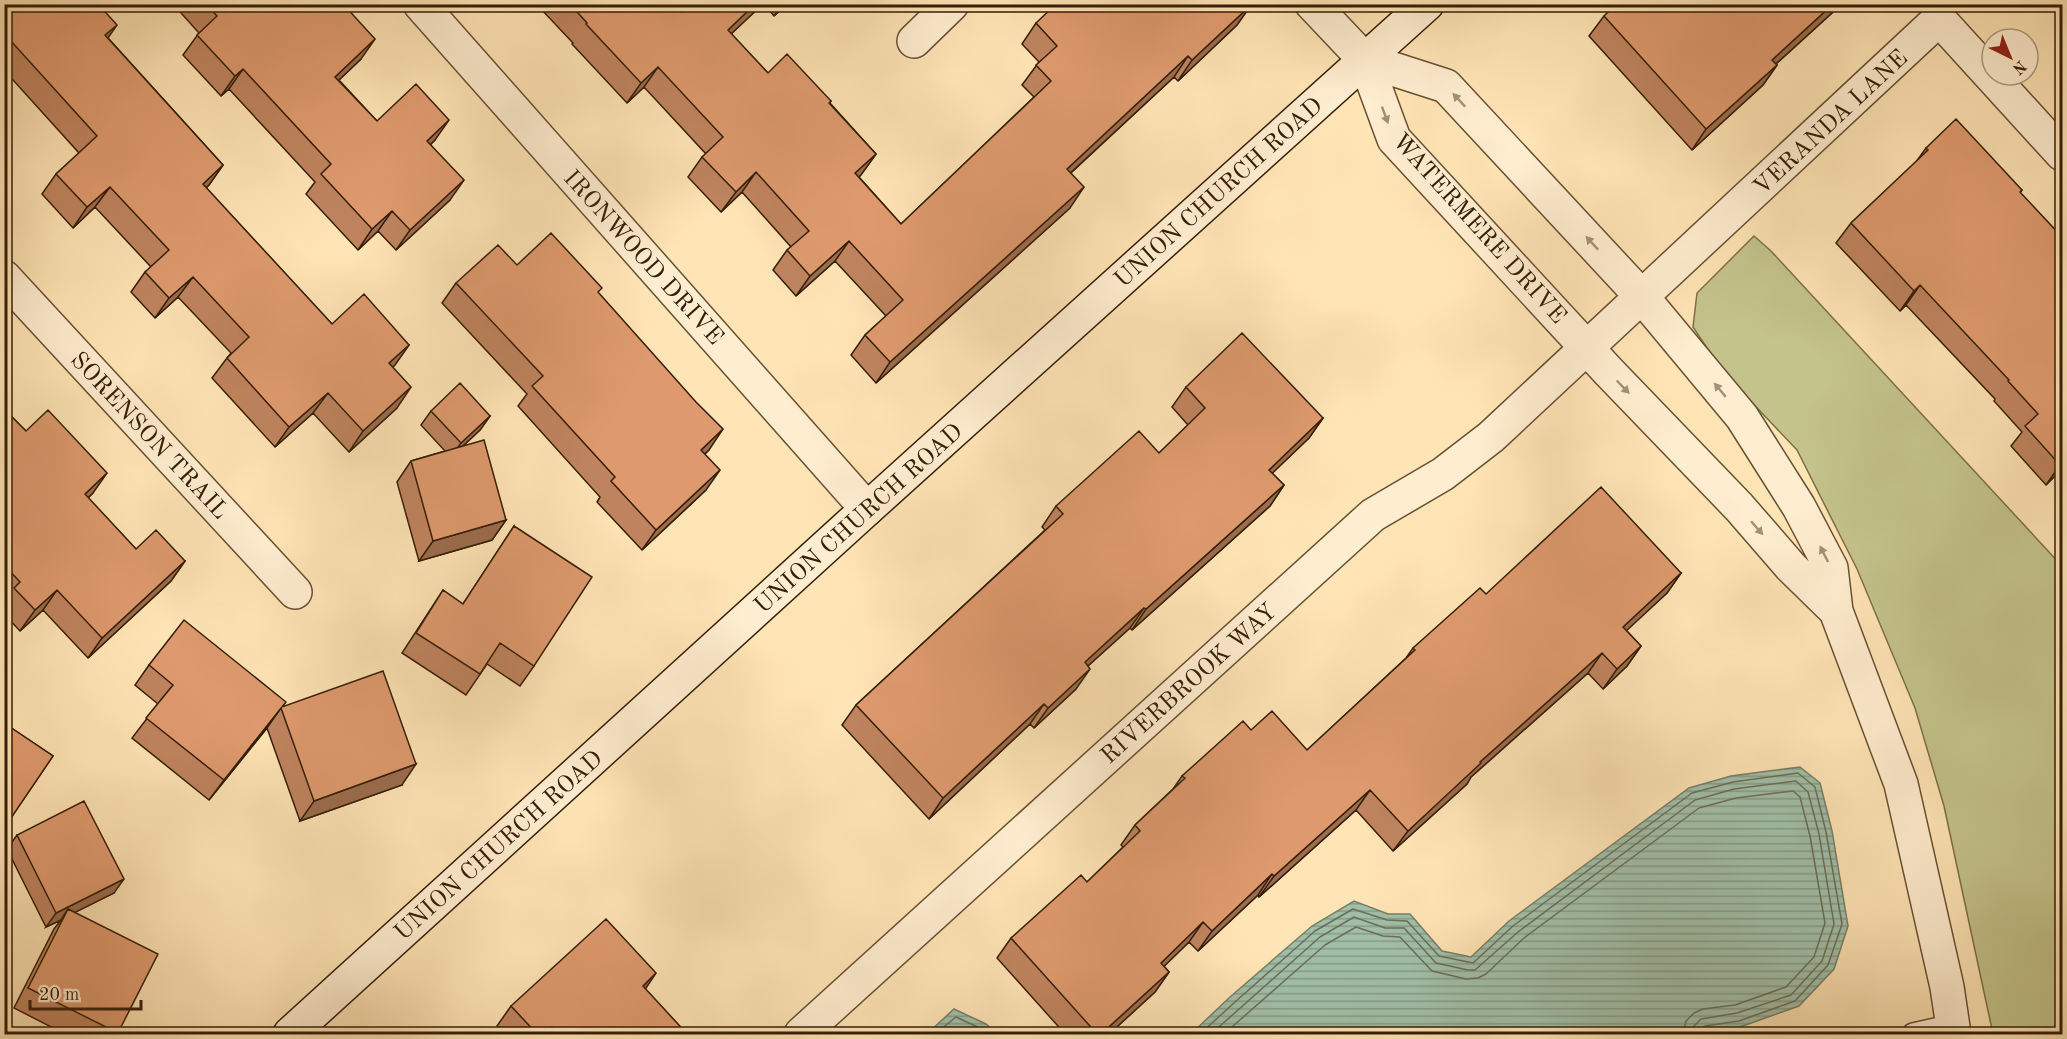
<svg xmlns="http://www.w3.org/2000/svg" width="2067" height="1039" viewBox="0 0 2067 1039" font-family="'Old Standard TT',serif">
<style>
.park{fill:#c4c38b;stroke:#7c7049;stroke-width:1.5}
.water{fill:url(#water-rules);stroke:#767f68;stroke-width:1.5}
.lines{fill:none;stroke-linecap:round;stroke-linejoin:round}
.shore{stroke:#6b6e58;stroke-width:1.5}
.lane-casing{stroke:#685032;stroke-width:24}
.street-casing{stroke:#685032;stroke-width:36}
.secondary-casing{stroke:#351e07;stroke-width:36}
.lane{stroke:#ffedcf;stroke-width:21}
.street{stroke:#ffedcf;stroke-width:33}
.secondary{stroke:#ffedcf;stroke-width:33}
.wall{fill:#bf845f;stroke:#351e07;stroke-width:1.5}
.shaded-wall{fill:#9b6c4d;stroke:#351e07;stroke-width:1.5}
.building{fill:#de9a6e;stroke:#351e07;stroke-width:1.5}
.oneway{fill:#a49075}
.labels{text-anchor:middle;stroke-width:4.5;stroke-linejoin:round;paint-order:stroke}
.street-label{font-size:24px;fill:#351e07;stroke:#ffedcf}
</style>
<defs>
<pattern id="water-rules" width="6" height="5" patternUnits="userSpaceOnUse" patternTransform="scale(1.5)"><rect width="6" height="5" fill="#a1bfa8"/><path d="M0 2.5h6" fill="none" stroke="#849b87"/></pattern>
</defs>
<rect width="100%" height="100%" fill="#ffe4b5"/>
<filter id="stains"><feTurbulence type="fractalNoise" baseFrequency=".00333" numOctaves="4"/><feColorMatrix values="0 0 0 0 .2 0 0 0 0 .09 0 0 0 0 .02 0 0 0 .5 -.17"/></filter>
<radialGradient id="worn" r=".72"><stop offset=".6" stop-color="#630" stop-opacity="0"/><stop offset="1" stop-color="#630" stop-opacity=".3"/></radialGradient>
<path class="park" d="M1754,236L1771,251L2062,566V1034H1993L1944,806L1915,708L1857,569L1797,450L1723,372L1693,327L1697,293Z"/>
<path class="water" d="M1800,767L1820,783L1832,831L1848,926L1834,969L1799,1006L1740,1027L1687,1034H1191L1230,997L1312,926L1354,901L1388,914H1410L1442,951L1471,957L1509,921L1689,788L1731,776Z
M954,1009L986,1024L997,1034H927Z"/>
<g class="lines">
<path class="shore" d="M935,1034L956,1017L982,1029L988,1034
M1200,1034L1235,1002L1315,931L1353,909L1387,920L1407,921L1439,956L1473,963L1513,926L1692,793L1733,782L1798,773L1815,787L1826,832L1842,924L1828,965L1795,1001L1739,1021L1705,1026L1701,1029L1700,1034
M1211,1034L1320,937L1354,917L1385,928H1404L1436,963L1468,970H1475L1518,932L1695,800L1734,789L1796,781L1808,792L1819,834L1834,924L1822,961L1791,995L1737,1013L1701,1019L1694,1026L1692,1034
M1224,1034L1325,945L1356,927L1383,936L1400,937L1432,971L1466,979L1478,978L1486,974L1524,938L1699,808L1736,798L1793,791L1800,797L1810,836L1825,923L1814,957L1786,987L1735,1005L1703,1009L1694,1013L1686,1021L1683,1034"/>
<g class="lane-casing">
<path id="lane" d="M1913,1034L1953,1025"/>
</g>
<g class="street-casing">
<path id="street" d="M420,4L867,509
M1312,4L1365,60L1394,139L1609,372L1739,507L1791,567L1836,611
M914,41L952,4
M1365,60L1446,86L1643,298L1742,417L1799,507L1831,568L1836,611L1901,784L1947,987L1954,1034
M4,277L295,592
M801,1034L1373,515L1443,474L1491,437L1939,19L2062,154"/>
</g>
<g class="secondary-casing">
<path id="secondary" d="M290,1034L867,509L1427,4"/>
</g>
<use href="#lane" class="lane"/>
<use href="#street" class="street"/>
<use href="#secondary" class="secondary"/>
</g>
<path class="wall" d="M4,4L108,38L223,165L209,185L206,188L332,324L409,345L393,367L397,408L349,452L313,413L275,447L212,378L227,358L231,353L178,297L155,318L131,292L145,272L151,267L95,207L73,228L42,194L56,174L79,153L4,70Z
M173,4H343L361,59L339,80L377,121L435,140L431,144L450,200L396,250L378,231L358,250L306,194L315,182L229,89L221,96L183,55L199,33Z
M543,4H675L682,12L763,4L731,34L768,73L831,101L830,103L876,154L859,177L901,224L1034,97L1022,85L1039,62L1022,44L1036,23L1251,5L1237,25L1178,81L1174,77L1071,173L1070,208L876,383L851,355L865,335L886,316L835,261L796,296L773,270L787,250L791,247L742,192L721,212L688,177L702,157L706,154L644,87L627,103L572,44L573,43L540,8Z
M764,4H787L774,16Z
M2057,4H2062V11Z
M1832,13L1776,64L1777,65L1763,85L1692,150L1589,36L1604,16Z
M2062,33V43L2059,38Z
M1926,148L2022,190L2020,193L2062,237V472L2061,470L2046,485L2011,446L2022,432L1994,401L1995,399L1906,305L1900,311L1836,243L1851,223L1916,162Z
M517,265L598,293L709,450L705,454L706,490L642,550L597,502L600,497L518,406L527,394L442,303L456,283Z
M1186,387L1323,418L1309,438L1272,473L1284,485L1270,506L1132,630L1130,628L1088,666L1076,689L1034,728L1030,724L929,819L842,725L856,705L1045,530L1042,527L1056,506L1159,453L1188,425L1172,407Z
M4,409L26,431L93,493L88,498L136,549L185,561L171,581L88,658L43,610L20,631L4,614Z
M431,411L490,416L480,430L462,447L506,520L492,540L419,561L397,482L411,461L445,451L421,425Z
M514,526L534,666L520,686L487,664L466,695L402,653L443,590L463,604Z
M1681,573L1667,593L1626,630L1641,646L1627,666L1603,689L1588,673L1471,777L1467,784L1393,851L1356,810L1259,897L1258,895L1198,951L1189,942L1164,966L1169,972L1155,992L1108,1035H1066L997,958L1011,938L1087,882L1123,847L1121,845L1135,825L1173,789L1182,776L1251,730L1307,750L1406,658L1413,648L1486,594Z
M149,665L282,707L402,785L300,821L267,728L209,800L132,738L158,704L135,685Z
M4,723L53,756L4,828Z
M17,835L114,893L75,912L118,1033L116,1035H67L14,1008L54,929L61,920L46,927L7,849Z
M645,989L688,1035H505L497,1026L511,1006Z"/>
<path class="shaded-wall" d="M755,4H763L714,50L728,30Z
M783,4H787L774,16Z
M1833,4H1838L1832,13L1758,80L1772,60Z
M1251,5L1237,25L1178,81L1192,60Z
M117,25L103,45L105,35Z
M375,39L361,59L321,97L335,77Z
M1188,56L1174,77L1053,189L1067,169Z
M1777,65L1763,85L1692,150L1706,129Z
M658,67L644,87L627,103L641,83Z
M243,69L229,89L221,96L235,76Z
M449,120L435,140L413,161L427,141Z
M876,154L861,175L841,193L855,173Z
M223,165L209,185L188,204L203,184Z
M756,172L742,192L721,212L736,192Z
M464,180L450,200L396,250L410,230Z
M110,187L95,207L73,228L87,207Z
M1084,187L1070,208L876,383L890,362Z
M392,211L378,231L358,250L372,229Z
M849,241L835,261L796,296L810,276Z
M193,277L178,297L155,318L169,298Z
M1920,285L1906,305L1900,311L1914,291Z
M409,345L395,365L375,383L389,363Z
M411,387L397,408L349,452L363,431Z
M328,393L313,413L275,447L289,427Z
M490,416L480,430L451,457L461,443Z
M1323,418L1309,438L1255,490L1269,470Z
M723,429L709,450L687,470L701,450Z
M2062,462V469L2046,485Z
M720,470L706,490L642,550L656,530Z
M107,473L93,493L71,514L85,494Z
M1284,485L1270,506L1132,630L1146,609Z
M506,520L492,540L419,561L433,541Z
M185,561L171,581L88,658L102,638Z
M1681,573L1667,593L1609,647L1623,627Z
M57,590L43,610L20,631L35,610Z
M1144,608L1130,628L1070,682L1085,662Z
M1641,646L1627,666L1603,689L1617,669Z
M1602,653L1588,673L1471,777L1467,784L1393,851L1408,831L1480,762Z
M1090,669L1076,689L1034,728L1048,708Z
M1044,704L1030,724L929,819L943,798Z
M281,708L267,728L209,800L224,780Z
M416,764L402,785L300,821L314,801Z
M1370,790L1356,810L1259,897L1274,876Z
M1272,874L1258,895L1198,951L1212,931Z
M124,879L114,893L64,918L68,909L61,920L46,927L56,913Z
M1203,922L1189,942L1147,983L1161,963Z
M1169,972L1155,992L1108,1035H1100Z
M656,973L642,994L643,986Z"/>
<path class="building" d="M4,4H98L117,25L105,35L223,165L203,184L332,324L364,294L409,345L389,363L411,387L363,431L328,393L289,427L227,358L249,337L193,277L169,298L145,272L169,250L110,187L87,207L56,174L97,136L10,40L4,45Z
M206,4H343L375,39L335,77L377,121L416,84L449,120L427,141L464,180L410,230L392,211L372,229L321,174L331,164L243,69L235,76L197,35L217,16Z
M570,4H675L682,12L690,4H755L728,30L768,73L787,54L831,101L829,103L876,154L855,173L901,224L1051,81L1036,65L1057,46L1036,23L1056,4L1251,5L1192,60L1188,56L1067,169L1084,187L890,362L865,335L903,300L849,241L810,276L787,250L809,231L756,172L736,192L702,157L723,137L658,67L641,83L586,24L587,23Z
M1616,4H1833L1772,60L1777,65L1706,129L1604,16Z
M1956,119L2022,190L2020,192L2062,237V462L2060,465L2025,426L2038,414L2008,381L2009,380L1920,285L1914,291L1851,223L1928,150L1926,148Z
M551,233L602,288L598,292L696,402L723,429L701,450L720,470L656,530L611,481L615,477L532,386L543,376L456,283L498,245L517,265Z
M1242,333L1323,418L1269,470L1284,485L1146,609L1144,608L1085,662L1090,669L1048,708L1044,704L943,798L856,705L1063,514L1056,506L1139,431L1159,453L1205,408L1186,387Z
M460,383L490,416L461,443L431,411Z
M4,409L26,431L48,410L107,473L85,494L136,549L156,530L185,561L102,638L57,590L35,610L14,588L20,582L4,565Z
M484,440L506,520L433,541L411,461Z
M1601,487L1681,573L1623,627L1641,646L1617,669L1602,653L1480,762L1481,763L1408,831L1370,790L1274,876L1272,874L1212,931L1203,922L1161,963L1169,972L1100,1035H1098L1011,938L1081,875L1087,882L1140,831L1135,825L1185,778L1182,776L1243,721L1251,730L1272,711L1307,750L1415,650L1413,648L1480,588L1486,594Z
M514,526L592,577L534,666L500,643L480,674L416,633L443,590L463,604Z
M184,620L286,702L282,707L383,671L416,764L314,801L281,708L224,780L146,718L173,685L149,665Z
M4,622H7L4,680Z
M4,723L53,756L9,821L4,817Z
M84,801L124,879L56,913L17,835Z
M68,909L158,954L118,1033L28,988Z
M606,919L656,973L643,986L688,1035H560L552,1027L544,1035H538L511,1006Z"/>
<defs><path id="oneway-solid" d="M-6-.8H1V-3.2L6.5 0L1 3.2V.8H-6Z" transform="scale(1.5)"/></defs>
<g class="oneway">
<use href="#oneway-solid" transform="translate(1459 100) rotate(-133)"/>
<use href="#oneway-solid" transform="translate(1385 115) rotate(70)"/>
<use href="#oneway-solid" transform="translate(1592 243) rotate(-133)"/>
<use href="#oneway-solid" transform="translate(1623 387) rotate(46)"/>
<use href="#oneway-solid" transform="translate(1720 390) rotate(-130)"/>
<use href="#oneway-solid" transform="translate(1757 528) rotate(49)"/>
<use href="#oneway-solid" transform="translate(1824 554) rotate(-117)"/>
</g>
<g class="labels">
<g class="street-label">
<text transform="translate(1830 122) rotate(-43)" y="8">VERANDA LANE</text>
<text transform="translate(1218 192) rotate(-42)" y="8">UNION CHURCH ROAD</text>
<text transform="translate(1480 228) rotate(48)" y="8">WATERMERE DRIVE</text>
<text transform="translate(644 257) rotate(48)" y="8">IRONWOOD DRIVE</text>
<text transform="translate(150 435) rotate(47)" y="8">SORENSON TRAIL</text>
<text transform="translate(858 518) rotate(-42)" y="8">UNION CHURCH ROAD</text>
<text transform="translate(1188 683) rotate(-42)" y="8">RIVERBROOK WAY</text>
<text transform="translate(498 845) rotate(-42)" y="8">UNION CHURCH ROAD</text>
</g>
</g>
<rect width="2067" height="1039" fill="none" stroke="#ffe4b5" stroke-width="24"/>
<rect x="6" y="6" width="2055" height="1027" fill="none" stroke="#351e07" stroke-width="3"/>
<rect x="12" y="12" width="2043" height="1015" fill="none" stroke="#351e07" stroke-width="1.5"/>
<g transform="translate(2010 57) rotate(137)"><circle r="28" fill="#ffedcf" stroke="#ae9a7f" stroke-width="1.5"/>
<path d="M0-4.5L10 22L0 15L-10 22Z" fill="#8f2418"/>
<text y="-9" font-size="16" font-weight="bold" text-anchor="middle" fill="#351e07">N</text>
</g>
<path d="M30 1000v9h111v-9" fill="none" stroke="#351e07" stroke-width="3"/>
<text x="39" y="1000" font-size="18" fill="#351e07" stroke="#ffedcf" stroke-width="4.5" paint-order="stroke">20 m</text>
<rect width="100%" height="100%" filter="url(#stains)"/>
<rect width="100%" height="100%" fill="url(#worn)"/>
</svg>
